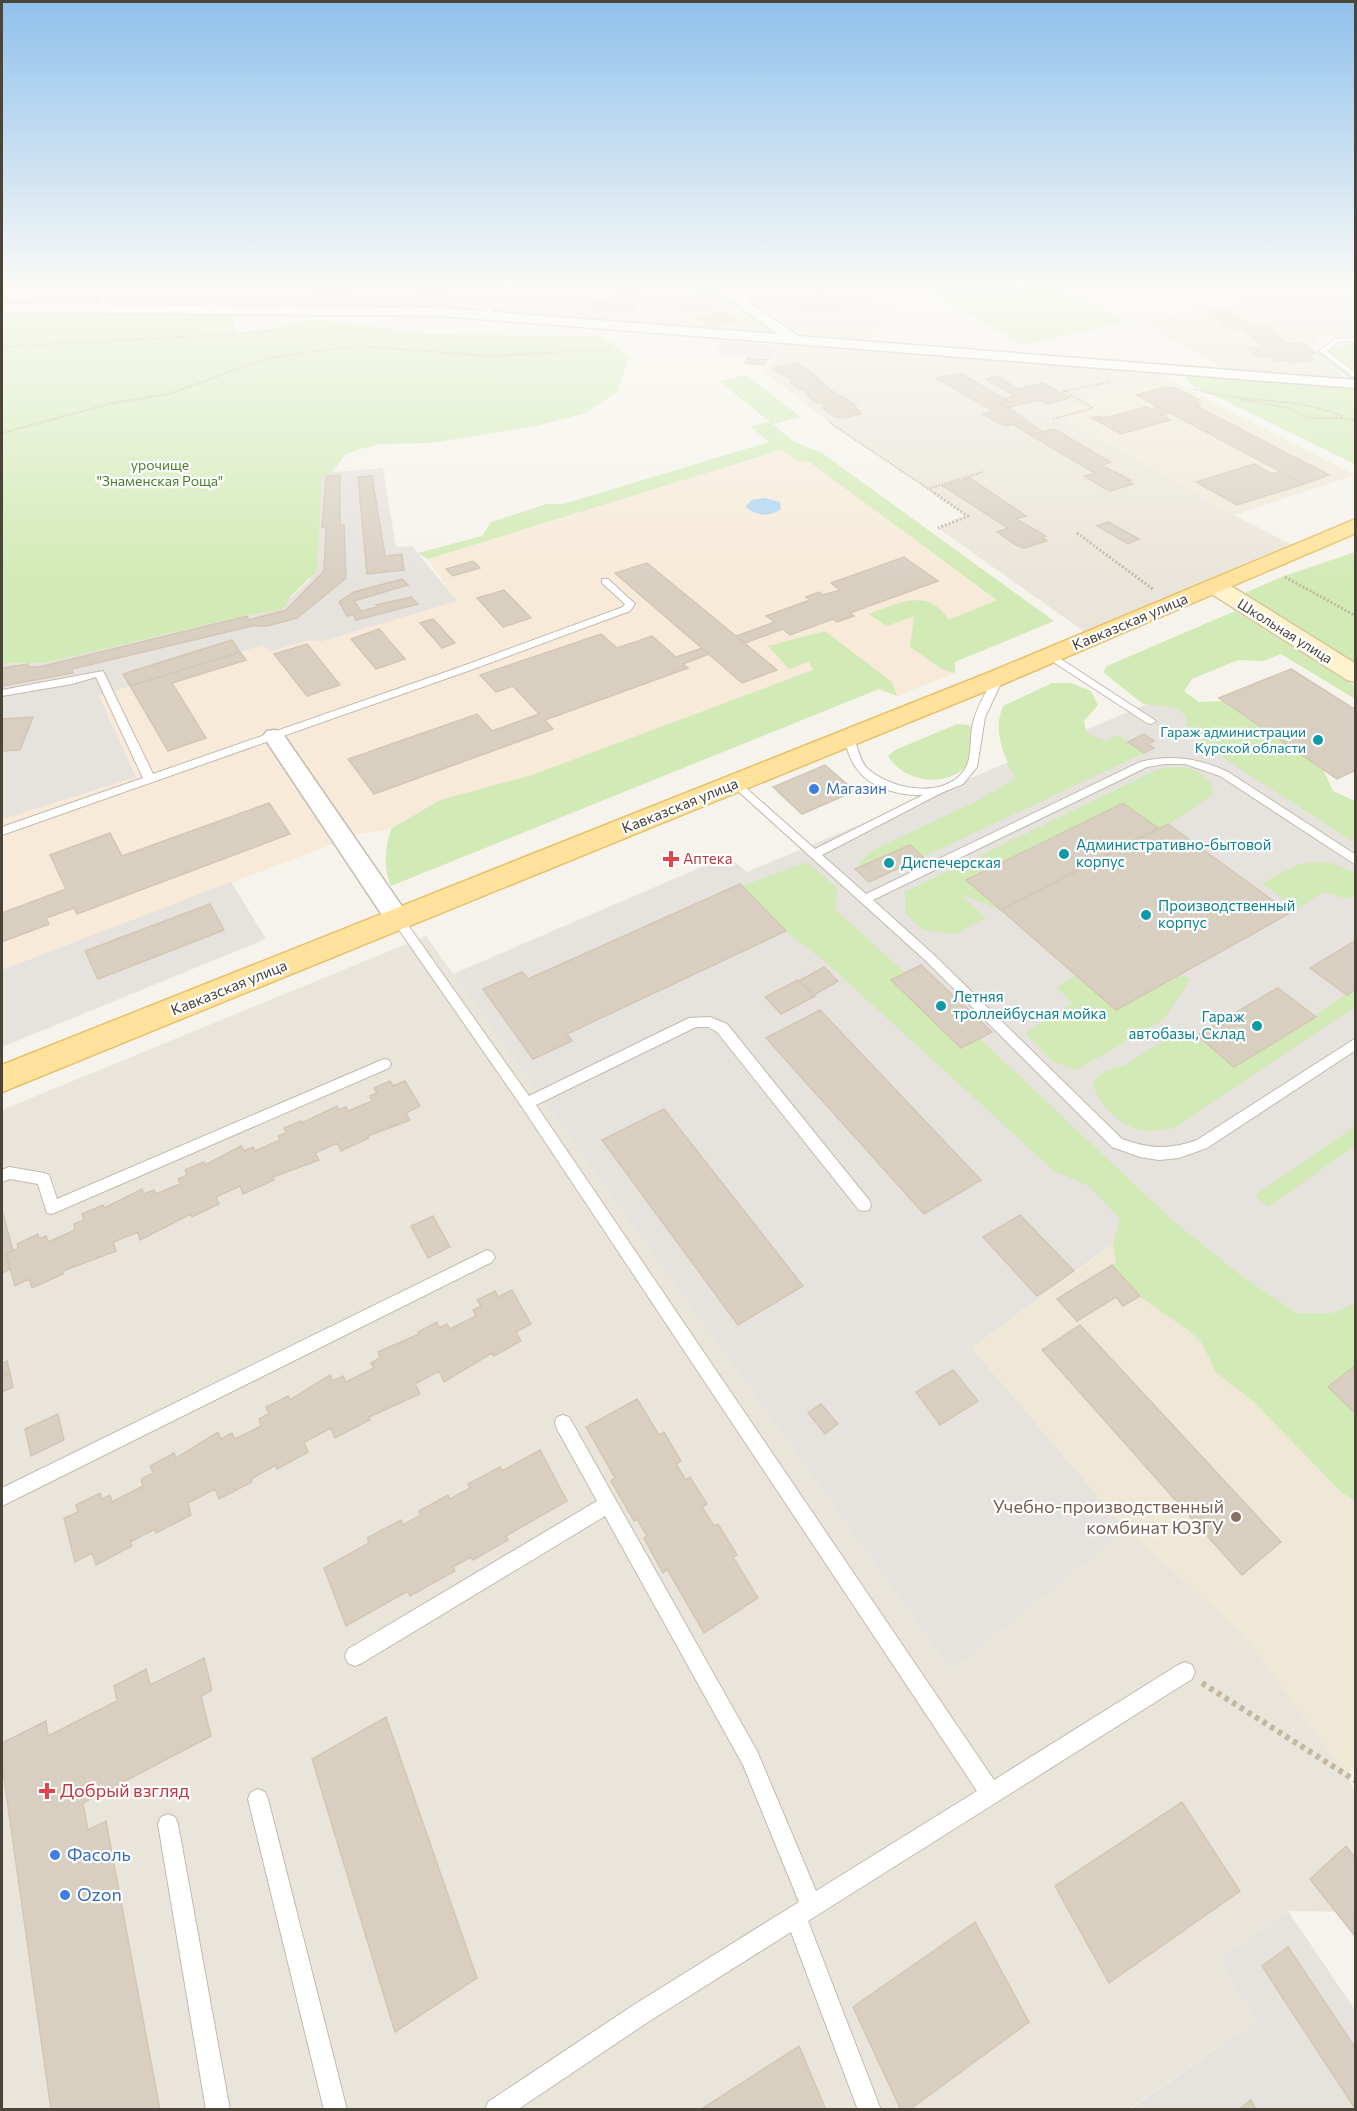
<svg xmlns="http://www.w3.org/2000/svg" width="1357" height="2111" viewBox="0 0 1357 2111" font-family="Commissioner,sans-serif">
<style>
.residential{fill:#eae5da}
.commercial{fill:#f7ead8}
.industrial{fill:#e6e2dd}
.education{fill:#efe8d6}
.green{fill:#d2eab5}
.parking{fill:#e5e3e0}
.water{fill:#a9d4f2}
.building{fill:#d8cfc1;stroke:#d3c7b4;stroke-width:1.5}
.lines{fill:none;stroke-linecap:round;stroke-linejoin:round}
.lane-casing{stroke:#c2bbae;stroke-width:2}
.street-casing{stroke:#c2bbae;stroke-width:3}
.secondary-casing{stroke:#d6c79b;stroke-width:3}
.primary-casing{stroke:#e6c16a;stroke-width:3}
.path-far2{stroke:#c4b79f;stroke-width:2;stroke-dasharray:1.5 1.5;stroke-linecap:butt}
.path-far1{stroke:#c4b79f;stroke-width:3;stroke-dasharray:2 2;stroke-linecap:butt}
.path{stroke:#c4b79f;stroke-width:6;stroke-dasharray:4.5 4.5;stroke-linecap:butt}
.lane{fill:#fff;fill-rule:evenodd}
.street{fill:#fff;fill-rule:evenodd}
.secondary{fill:#fff3cd;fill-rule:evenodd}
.primary{fill:#ffe39c;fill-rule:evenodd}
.culture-dot{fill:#0f9aa8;stroke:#fff;stroke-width:2}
.shop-dot{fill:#3f7fe0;stroke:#fff;stroke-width:2}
.health-dot{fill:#e0444e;stroke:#fff;stroke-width:2}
.education-dot{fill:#8d6e63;stroke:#fff;stroke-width:2}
.labels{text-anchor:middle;stroke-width:4.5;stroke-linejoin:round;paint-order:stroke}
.far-park-label{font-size:14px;fill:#4a7f2a;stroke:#fff}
.far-street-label{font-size:14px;fill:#4b4439;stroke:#fff}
.far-culture-label{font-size:14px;fill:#0d838f;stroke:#fff;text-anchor:end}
.street-label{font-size:15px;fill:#4b4439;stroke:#fff}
.shop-label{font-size:15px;fill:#366cbe;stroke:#fff;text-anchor:start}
.culture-label{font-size:15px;fill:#0d838f;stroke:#fff;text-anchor:start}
.health-label{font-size:15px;fill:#be3a42;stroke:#fff;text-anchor:start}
.near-education-label{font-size:18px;fill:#785e54;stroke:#fff;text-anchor:end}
.near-health-label{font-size:18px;fill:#be3a42;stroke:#fff;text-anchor:start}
.near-shop-label{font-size:18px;fill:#366cbe;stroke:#fff;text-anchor:start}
</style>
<rect width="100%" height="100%" fill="#f6f3ec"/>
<path class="residential" d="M2,289H786L736,298L791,338L1162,371L1167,379L1052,410L1234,515L1300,549L1093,638L938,528L967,516L830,423L764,372L787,342L486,316L2,308Z
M806,289H856L899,316L882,325L865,342L808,338L752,299Z
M1328,289H1355V337L1320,336L1310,346L1346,378L1226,371L1142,322L1240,302L1287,299Z
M426,936L951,1671L1127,1530L1243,1633L1346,1774L1355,1791V1912L1288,1911L1218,1959L1255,2021L1129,2109L2,2110V1110Z"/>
<path class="commercial" d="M781,450L798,461L808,462L998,600L955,663V673L897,696L813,670L532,775L440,800L391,829L359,834L2,970V819L136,776L99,696L263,645L270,652L308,640L319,642L456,601L428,559Z"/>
<path class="industrial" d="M1232,289H1328L1287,299L1257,300Z
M383,468L396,547L412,546L457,601L319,642L308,640L270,652L263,645L99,696L136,777L2,819V656L282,606L310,580L318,473Z
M1166,696L1355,821V1504L1108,1247L972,1348L1127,1530L951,1671L453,974L727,856L747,872Z
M231,882L266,939L2,1047V970Z
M1288,1911L1355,2010V2109L1129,2110L1255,2021L1218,1959Z"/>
<path class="education" d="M1167,379L1355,475L1234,515L1052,410Z
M1113,1244L1135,1275L1355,1504V1768L1346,1774L1243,1633L1127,1530L972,1348Z"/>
<path class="green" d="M689,289H722L791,338L761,333L767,330L717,295L702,298Z
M925,289H1062L1125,322L1023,345Z
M2,306L229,308L237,335L315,319L429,334L600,336L629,356L618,391L586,413L540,425L431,443L381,444L360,449L345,455L333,471L322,477L317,571L292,595L283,609L243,616L44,663H2Z
M1355,342V382L1314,353Z
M1191,374L1355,386V464L1190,384L1185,377Z
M746,375L801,417L773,424L793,441L822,453L1054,621L955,662V673L942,669L910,647L914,616L887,626L869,614C899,603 928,587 949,620L997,600L809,462L798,461L781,450L428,559L418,553L482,536L491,522L546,504H563L769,442L750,426L770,422L719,381Z
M1355,552V675L1233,598L1284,576Z
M1235,611L1355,686V699L1281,654L1264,661L1238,660L1192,679L1184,691L1199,702L1224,701L1323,769L1333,791L1355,801V843L1210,749L1187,725L1186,715L1173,707L1143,704L1103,672L1107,666Z
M825,631L892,682L897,696L879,689L391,886C383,867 385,849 391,829L440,800L532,775L813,670L809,662L789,669L768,646Z
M1052,683H1071L1091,691L1098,705L1084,721L1086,733L1106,741L1118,735L1144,753L923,857L909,845L855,869L869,852L975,802L1015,779C1004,754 992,732 1003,706Z
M957,724L968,725L976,730C976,737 978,747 975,754C958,789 907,787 888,756L895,750Z
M1184,767L1199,772L1211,783L1213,795L1168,824L1001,910L959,894L986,918L955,934L923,930L905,913V892L1161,768Z
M807,862L837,888L835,909L905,973L892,980L961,1048L979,1038L1170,1218L1240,1275L1297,1313H1333L1355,1303V1365L1328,1387L1355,1414V1500L1342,1493L1255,1403L1216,1372L1200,1339L1140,1296L1112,1265L1116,1263L1113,1244L1120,1219L1089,1186L1054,1171L829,965L786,931L742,886Z
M1312,862L1332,863L1355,873V895L1347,899L1324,892L1297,909L1262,883L1297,865Z
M1182,974L1190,980L1163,1020L1076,1070L1053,1062L1025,1033L1073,1003L1056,987L1076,976L1116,1010Z
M1355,989V1007L1174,1128C1160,1130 1144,1134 1131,1127C1114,1119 1095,1100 1093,1081L1105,1071L1125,1065L1185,1027L1234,1067Z
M1355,1126V1146L1268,1207L1255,1195Z"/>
<path class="parking" d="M723,341L778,346L772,359L716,353Z"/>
<path class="water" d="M765,498L780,502L781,509C771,517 758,516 748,509L746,506L751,500Z"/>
<path class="building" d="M319,289H351L348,295H315Z
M422,289H447L443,295L419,293Z
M617,289H634L640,294L626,297Z
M825,293L844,306L810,312L791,300Z
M593,301L636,304L632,311L588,308Z
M707,301L714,306L685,312L677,307Z
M1231,310L1252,328L1267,327L1287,344L1302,343L1315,353L1307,354L1313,359L1291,363L1288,360L1275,361L1270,356L1258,357L1248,348L1264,347L1242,328L1229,329L1209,312Z
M724,311L738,321L712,326L699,317Z
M747,358L767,360L764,365L745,363Z
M794,363L808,369L830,390L856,405H853L862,414L842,418L834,416L823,408L827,407L820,402L816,403L806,394H810L804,389L800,390L790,382L794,381L774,370L778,369L775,367Z
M960,373L1009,402L1000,404L1008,407L1027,421L1006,426L1000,424L983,414L993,411L936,378Z
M997,376L1018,389L1043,383L1070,398L1047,404L1040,400L1005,408L1000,404L1009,402L1004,399L1015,396L986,379Z
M1166,387L1175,388L1199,400L1194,401L1201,405L1196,406L1329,475L1304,484L1136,395Z
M1146,407L1150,409L1159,407L1170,413L1162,415L1170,420L1121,434L1092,418L1099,416L1104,418Z
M1027,421L1043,432L1030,435L1013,424Z
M1054,429L1111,462L1101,465L1131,480L1128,481L1133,484L1111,491L1104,488L1084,476L1095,473L1030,435Z
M1254,464L1272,474L1280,471L1304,484L1237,505L1196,482Z
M340,475V525H344L346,578L297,618L267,626H252L72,669L73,673L2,686V668L28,664V667H39L247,616L249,620L286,610L324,571L326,527H322L326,476Z
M372,476L385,556L402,554L404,570L367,574L358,477Z
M970,478L1026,516L1016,519L1046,536L1042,537L1047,541L1024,548L1016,545L997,532L1008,528L943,486Z
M1108,522L1139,539L1128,544L1097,526Z
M904,557L938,581L850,613L854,616L837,622L833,619L790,635L783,629L745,643L736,636L775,622L766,616L810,600L806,597L819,592L823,595L840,590L831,583Z
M473,561L480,568L453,576L446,569Z
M647,563L736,636L777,670L742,683L615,573Z
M402,579L408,585L354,601L361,611L378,607L376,605L411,597L418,604L356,620L353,614L347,616L339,602L354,592Z
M504,590L531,618L503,627L477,598Z
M433,619L455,643L442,648L420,623Z
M379,629L405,659L376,669L351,639Z
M601,634L617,648L652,636L676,657L702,648L709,654L683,664L688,668L545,720L553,729L374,794L348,759L477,714L492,731L539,714L513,686L496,692L480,675Z
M232,640L240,652L130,686L123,674Z
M307,644L340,685L307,696L274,654Z
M240,652L246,660L172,683L206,738L168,751L130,686Z
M1291,669L1356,710V770L1337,779L1219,698Z
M33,717L20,750L2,751V719Z
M1144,734L1154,741L1148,744L1154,748L1144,753L1128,742Z
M825,765L855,791L802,814L773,787Z
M269,803L290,834L77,914L74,908L46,918L49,924L2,942V913L66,889L50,855L110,833L122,856Z
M1123,803L1158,828L1001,910L966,880Z
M1168,824L1290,913L1116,1010L1001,910Z
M910,845L923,857L869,882L855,869Z
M740,884L786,931L567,1034L572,1041L533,1059L483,989L522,972L528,979Z
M210,904L224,930L98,979L85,951Z
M1356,940V989L1347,995L1310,968Z
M921,965L992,1032L961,1048L891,980Z
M824,967L838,981L814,995L799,981Z
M798,980L815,996L781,1014L765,997Z
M1278,988L1316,1017L1234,1067L1197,1035Z
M820,1010L981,1180L924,1214L766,1038Z
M390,1081L393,1086L405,1081L420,1106L406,1113L410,1120L368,1136L369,1138L341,1151L337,1143L315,1153L319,1160L273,1177L274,1180L243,1194L240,1186L216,1197L219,1204L192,1217L191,1214L140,1240L138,1232L113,1242L116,1251L63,1271V1274L32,1288L29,1279L15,1286L6,1254L18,1248L17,1244L38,1234L39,1239L46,1236L48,1242L75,1230L74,1224L84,1220L82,1214L103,1205L104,1208L142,1189L144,1194L154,1190L156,1194L180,1184L178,1179L187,1175L185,1170L204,1162L205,1165L241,1146L244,1151L253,1147L255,1151L280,1140L278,1136L286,1133L284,1128L301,1121L302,1123L337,1106L339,1110L346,1107L348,1111L372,1101L370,1096L377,1093L374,1088Z
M664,1109L803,1286L738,1325L602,1140Z
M2,1210L13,1251L6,1254L10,1269L2,1273Z
M1020,1215L1074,1271L1037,1296L983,1237Z
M433,1216L450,1247L428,1258L411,1226Z
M1112,1265L1140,1296L1123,1306L1116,1297L1077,1321L1057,1299Z
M512,1290L531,1324L516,1332L521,1341L494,1356L492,1353L444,1382L439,1371L415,1384L420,1394L369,1417L370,1420L335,1438L331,1428L304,1442L308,1452L277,1469L276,1465L251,1479L252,1482L219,1499L215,1489L188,1503L191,1515L156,1533L155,1529L130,1542L132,1546L96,1565L92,1553L75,1562L64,1518L78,1512L76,1505L100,1493L102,1499L110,1495L112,1502L143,1486L141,1479L153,1473L150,1466L174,1453L176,1458L218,1432L221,1439L232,1433L235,1439L261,1426L259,1419L269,1414L266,1407L288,1396L290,1400L330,1375L333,1381L343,1376L346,1382L374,1368L371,1363L380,1358L378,1352L419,1334L418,1332L437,1322L439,1328L447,1324L450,1329L476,1316L473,1310L481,1306L477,1300L495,1291L498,1297Z
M1080,1325L1281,1542L1242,1575L1042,1350Z
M7,1361L10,1373L2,1377V1364Z
M1356,1365V1414L1328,1387Z
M953,1370L978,1401L940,1425L916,1392Z
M10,1373L13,1387L2,1392V1377Z
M637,1399L659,1435L664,1432L681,1461L676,1464L686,1480L690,1477L707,1504L702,1507L714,1526L718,1524L737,1555L733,1557L758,1598L704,1633L667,1569L663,1573L644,1538L647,1536L637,1519L634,1521L611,1481L615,1478L586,1427Z
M821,1404L838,1424L825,1434L808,1413Z
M58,1414L64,1440L31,1456L25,1429Z
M540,1450L567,1501L506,1536L508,1540L473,1560L471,1557L453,1567L455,1571L410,1596L408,1591L346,1626L324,1568L369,1543L367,1538L401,1520L403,1525L421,1515L419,1511L448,1495L450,1499L470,1488L468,1484L500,1467L502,1471Z
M204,1658L212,1690L201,1696L211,1736L83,1803L88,1830L106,1821L160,2110H51L2,1764V1743L46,1721L48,1736L117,1701L114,1686L146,1669L150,1685Z
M386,1717L477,1978L395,2032L312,1759Z
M1182,1802L1240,1891L1109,1983L1055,1886Z
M1346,1846L1356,1859L1354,1935L1310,1879Z
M975,1922L1029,2022L909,2110H901L853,2007Z
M1288,1947L1356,2049V2110L1262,1966Z
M799,2046L826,2110H700Z
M1251,2100L1256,2110H1238Z"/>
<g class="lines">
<g class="lane-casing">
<path id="lane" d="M101,289H107L105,310L102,312L99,310Z
M489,289H496L501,294L489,316L486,318L483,316L495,294Z
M216,293L221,294L206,311H202Z
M292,294L297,295L287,312H283Z
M1356,337V341L1339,342L1327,351L1356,373V379L1319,351L1335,339Z
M602,579H608L633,602L635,604L630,611L468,671L2,835V827L143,778L96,677L72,684L2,696V690L103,671L153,774L460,667L623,607L625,604L602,583Z
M1050,653L1053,654L1156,721L1151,724L1147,723L1047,658L1045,656Z
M999,674L1004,677L985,717L977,767L963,784L941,793L822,855L866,894L1140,762C1171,754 1199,758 1228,772L1356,855V865L1220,776L1185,764H1165L1147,767L873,900L933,954L1122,1139C1149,1149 1170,1150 1197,1140L1356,1038V1050L1207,1148L1179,1158L1159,1160L1140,1157L1112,1147L925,960L729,783L734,780L738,781L815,849L923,795C901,796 870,788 857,769C850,760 847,749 844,738L845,736H853C858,746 859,761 868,769C892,790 945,800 965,769C973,756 969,738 973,723C977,707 986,692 994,677Z
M399,917L403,918L529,1096L689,1018L710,1017L727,1024L869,1200L871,1205L869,1210L864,1211L859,1210L717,1032L708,1027H696L536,1105L994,1780L1178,1665L1185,1662L1192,1665L1195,1672L1192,1679L808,1921L881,2110H858L791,1932L648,2022L517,2110H485L488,2102L632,2006L799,1902L743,1765L605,1516L362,1663L355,1666L348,1663L345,1656L348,1649L597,1501L557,1429L555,1423L557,1417L563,1415L569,1417L757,1751L816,1891L977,1791L522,1107L395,924L393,921L395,918Z
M384,1059L389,1060L391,1064L389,1068L52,1214L47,1213L38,1184L10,1179L2,1182V1170L9,1167L44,1173L49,1175L57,1199Z
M487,1250L492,1252L495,1257L492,1262L2,1506V1488Z
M258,1789L265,1792L268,1799L347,2110H324L248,1799L251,1792Z
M168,1814L175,1817L178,1824L230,2110H206L158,1824L161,1817Z"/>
</g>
<g class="street-casing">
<path id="street" d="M716,289H731L737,294L761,289H788L746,300L798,336L1356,380V388L441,316L2,312V304L441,308L778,334Z
M274,730L281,731L408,915L411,921L408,927L399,930L390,927L263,736L267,731Z"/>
</g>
<g class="secondary-casing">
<path id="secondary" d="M1215,579L1223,581L1356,664V682L1347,680L1207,591L1204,586L1207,581Z"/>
</g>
<g class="primary-casing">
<path id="primary" d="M1356,519V533L1008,682L2,1092V1065L990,672Z"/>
</g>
<path class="path-far2" d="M232,334L299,329
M2,347L231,334L241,327
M1194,389C1242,404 1295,396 1342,416L1341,418L1356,421
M1240,399L1288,408L1308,418H1341
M1053,419L1093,408L1064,391L1110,382
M830,423L936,494
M2,433L113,403L169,394L265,359L302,353L359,346L489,356L605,350L613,346L614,342
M927,489L983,472"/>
<path class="path-far1" d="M934,493L968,516L938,528
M1077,533L1154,590
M1285,577L1356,616"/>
<path class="path" d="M1202,1683L1356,1781"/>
<use href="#lane" class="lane"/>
<use href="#street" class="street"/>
<use href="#secondary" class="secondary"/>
<use href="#primary" class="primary"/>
</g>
<linearGradient id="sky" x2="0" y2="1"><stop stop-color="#8fc1ec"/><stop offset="0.49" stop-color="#fbfaf6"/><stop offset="1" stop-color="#fbfaf6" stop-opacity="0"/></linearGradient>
<rect width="1357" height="585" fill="url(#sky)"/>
<g class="culture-dot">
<circle cx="1318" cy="740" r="6"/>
<circle cx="1064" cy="854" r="6"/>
<circle cx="889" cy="863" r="6"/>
<circle cx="1146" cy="915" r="6"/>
<circle cx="941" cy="1006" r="6"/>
<circle cx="1257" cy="1026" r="6"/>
</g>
<g class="shop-dot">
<circle cx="814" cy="789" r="6"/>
<circle cx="55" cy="1855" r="6"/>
<circle cx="65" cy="1895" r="6"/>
</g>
<g class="health-dot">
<path d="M668 850h6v6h6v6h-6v6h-6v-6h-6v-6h6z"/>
<path d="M44 1782h6v6h6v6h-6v6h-6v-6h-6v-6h6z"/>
</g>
<circle class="education-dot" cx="1236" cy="1517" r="6"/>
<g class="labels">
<g class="far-park-label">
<text x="160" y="470">урочище<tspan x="160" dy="16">"Знаменская Роща"</tspan></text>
</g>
<g class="far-street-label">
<text transform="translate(1285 631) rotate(32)" y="5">Школьная улица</text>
</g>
<g class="far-culture-label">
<text x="1306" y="737">Гараж администрации<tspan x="1306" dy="16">Курской области</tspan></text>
</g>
<g class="street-label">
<text transform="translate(1130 622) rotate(-23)" y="5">Кавказская улица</text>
<text transform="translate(680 806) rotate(-22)" y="5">Кавказская улица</text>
<text transform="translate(229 988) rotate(-22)" y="5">Кавказская улица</text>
</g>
<g class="shop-label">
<text x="826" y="794">Магазин</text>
</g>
<g class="culture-label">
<text x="1076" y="850">Административно-бытовой<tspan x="1076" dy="17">корпус</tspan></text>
<text x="901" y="868">Диспечерская</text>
<text x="1158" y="911">Производственный<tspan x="1158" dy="17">корпус</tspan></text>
<text x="953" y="1002">Летняя<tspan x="953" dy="17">троллейбусная мойка</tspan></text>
<text x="1245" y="1022" text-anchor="end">Гараж<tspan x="1245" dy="17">автобазы, Склад</tspan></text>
</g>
<g class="health-label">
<text x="683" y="864">Аптека</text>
</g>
<g class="near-education-label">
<text x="1224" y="1513">Учебно-производственный<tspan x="1224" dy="21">комбинат ЮЗГУ</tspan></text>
</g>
<g class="near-health-label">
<text x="60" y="1797">Добрый взгляд</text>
</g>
<g class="near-shop-label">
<text x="67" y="1861">Фасоль</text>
<text x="77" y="1901">Ozon</text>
</g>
</g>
<rect width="1357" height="2111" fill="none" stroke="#4b4439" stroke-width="6"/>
</svg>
